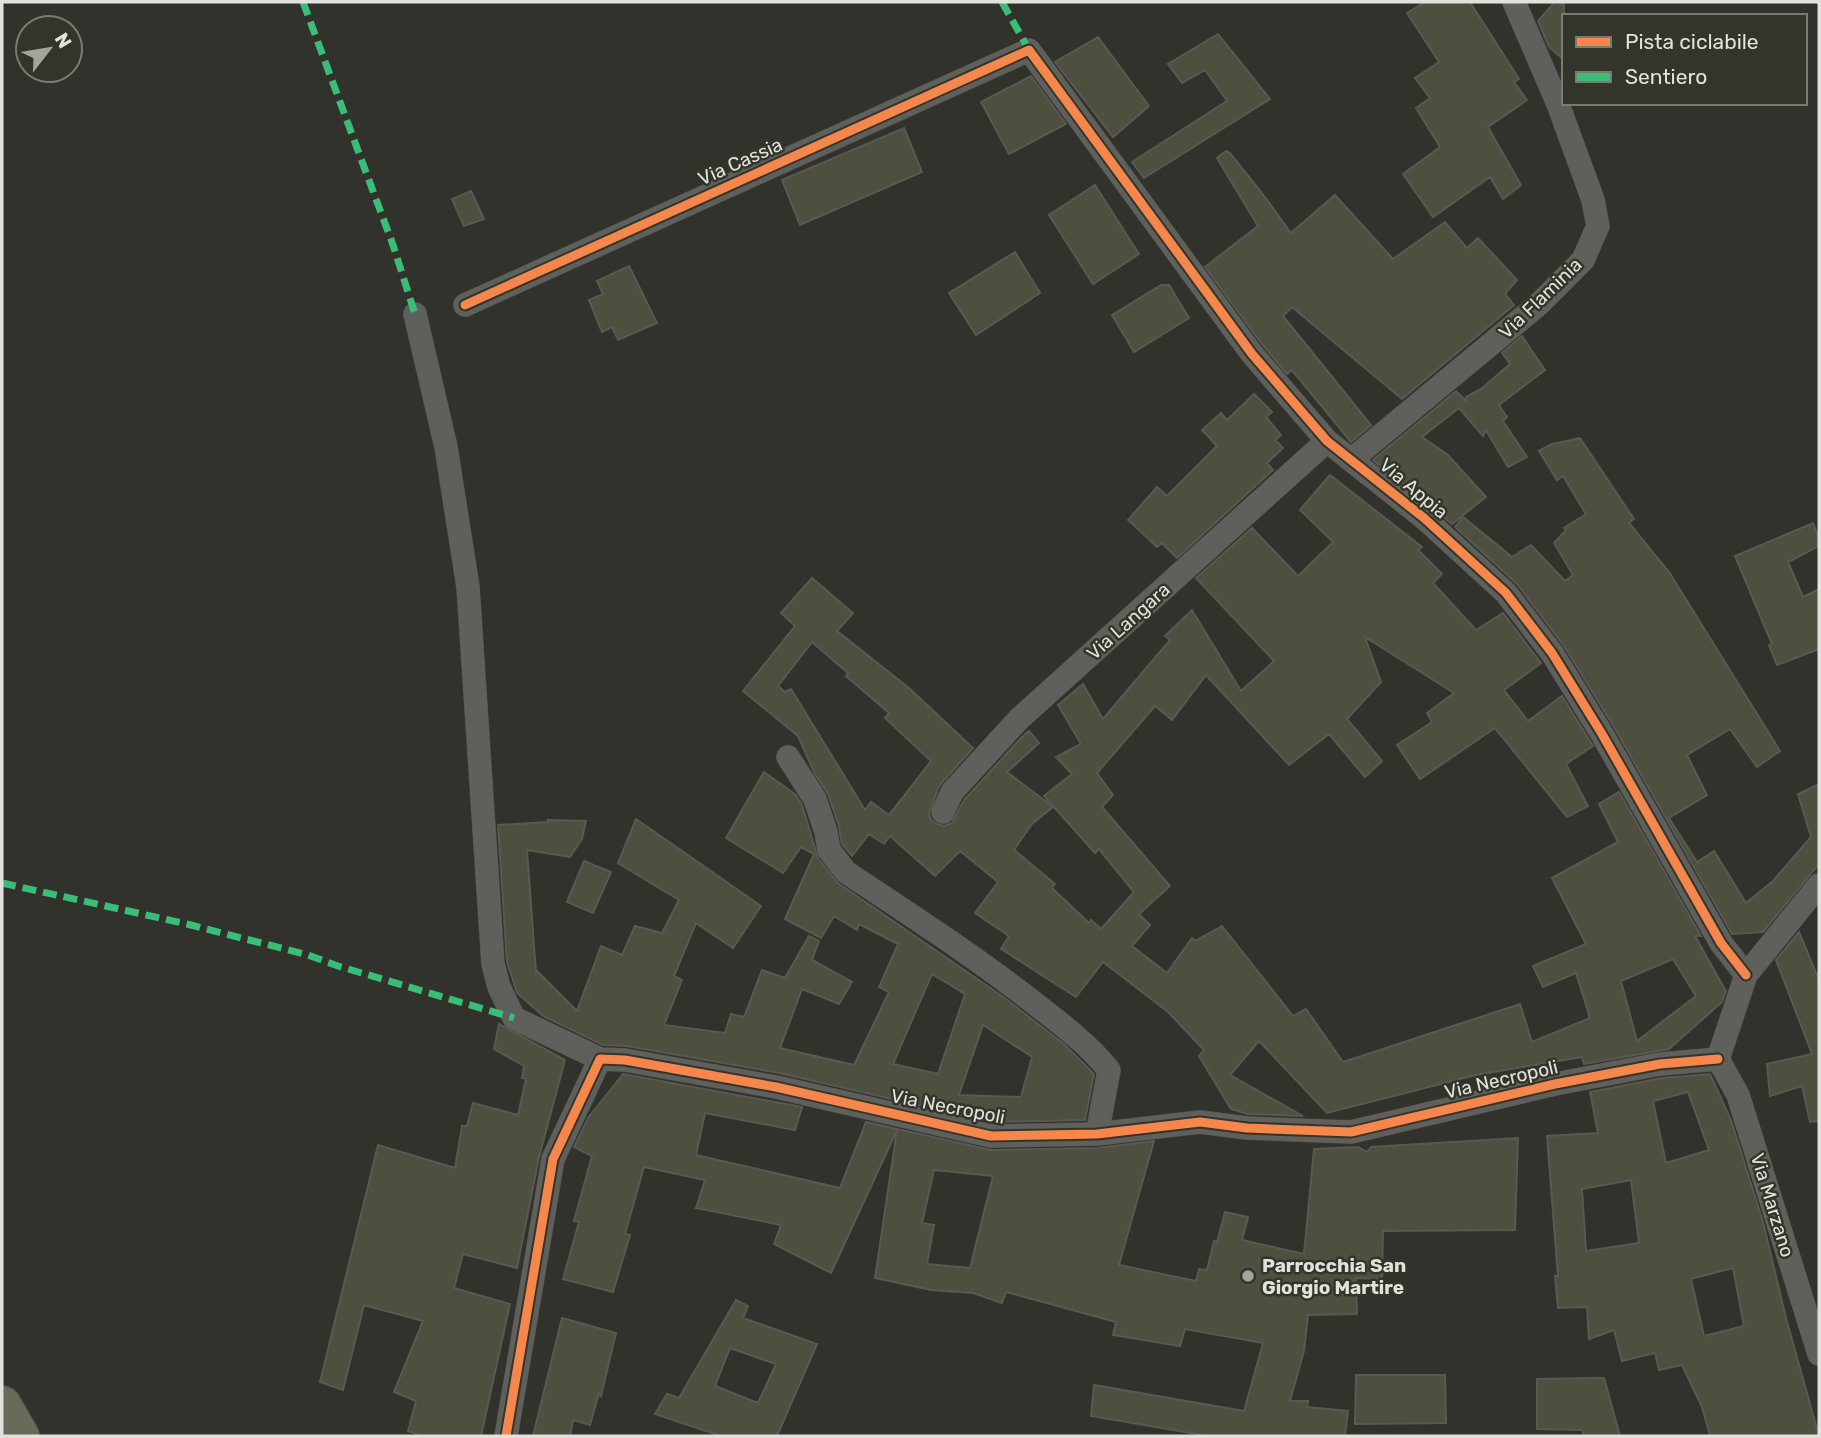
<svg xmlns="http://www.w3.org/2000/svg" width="1821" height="1438" viewBox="0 0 1821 1438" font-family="Rubik,sans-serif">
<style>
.building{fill:#4e4f3f;stroke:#595954;stroke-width:2;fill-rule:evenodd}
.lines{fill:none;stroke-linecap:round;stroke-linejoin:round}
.street-casing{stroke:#4e4e49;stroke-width:24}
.highway-casing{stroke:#4e4e49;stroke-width:40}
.street{stroke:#5f605b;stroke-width:23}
.highway{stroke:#686a5a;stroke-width:38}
.quiet{stroke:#3abd76;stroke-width:7;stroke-dasharray:14 7;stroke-linecap:butt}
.cycleway-casing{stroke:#33352a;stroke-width:13}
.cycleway{stroke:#f5874c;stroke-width:9}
.poi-dot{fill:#a4a49e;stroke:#33352a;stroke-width:2.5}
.labels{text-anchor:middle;stroke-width:5;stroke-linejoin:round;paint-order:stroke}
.street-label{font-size:19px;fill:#e1e2db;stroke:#33352a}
.poi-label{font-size:19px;font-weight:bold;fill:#e1e2db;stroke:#33352a;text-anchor:start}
</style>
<rect width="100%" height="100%" fill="#32322d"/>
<path class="building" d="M1425,2H1470L1519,79L1514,82L1527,100L1488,127L1521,185L1503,199L1490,177L1433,217L1403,174L1440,147L1416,108L1430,98L1415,78L1439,62L1407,13Z
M1555,2H1564V60L1549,47L1538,21Z
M1218,34L1270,99L1144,178L1132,162L1227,101L1205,70L1182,83L1168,64Z
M1098,37L1149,106L1113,137L1055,62Z
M1031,76L1066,124L1009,154L981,102Z
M904,128L922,172L800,225L782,180Z
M1226,151L1230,153L1265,197L1291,233L1335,195L1393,259L1445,222L1467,248L1478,238L1517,280L1505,294L1514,305L1402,399L1292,307L1283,316L1371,425L1351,442L1292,370L1287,374L1261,343L1205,267L1258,226L1217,158Z
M1095,185L1139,254L1093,284L1049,215Z
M471,191L484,219L464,226L452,199Z
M1015,252L1040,293L976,335L949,293Z
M629,266L657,323L618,340L612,327L602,332L589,300L603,294L597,281Z
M1161,285H1169L1189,318L1134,352L1112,315Z
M1522,336L1545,370L1499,405L1507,417L1503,421L1527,457L1508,467L1486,430L1483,436L1459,408L1422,437L1448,455L1486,497L1452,524L1373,460L1456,391L1466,401V397L1481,389L1510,364L1502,353Z
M1254,394L1272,412L1266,417L1281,435L1275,440L1283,448L1267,463L1273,470L1177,558L1162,543L1157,547L1128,520L1157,487L1167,496L1217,446L1202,430L1221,413L1227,420Z
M1580,438L1634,519L1629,523L1669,572L1780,751L1757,767L1730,729L1687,755L1707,795L1669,818L1697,862L1714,851L1746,903L1773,881L1811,837L1798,794L1819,784V864L1763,932L1732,934L1614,727L1564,646L1517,584L1455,527L1463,517L1512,557L1531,545L1565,581L1573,575L1554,543L1566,530L1564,528L1586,514L1563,476L1557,480L1539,451L1552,444Z
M1330,475L1422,547L1418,550L1442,574L1433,583L1476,630L1503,613L1541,663L1504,690L1528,721L1562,696L1593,746L1566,764L1588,806L1567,817L1495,728L1420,779L1397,745L1432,722L1427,713L1454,693L1365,637L1381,682L1347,719L1382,761L1365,777L1329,734L1289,765L1206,675L1172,720L1155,706L1097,773L1113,795L1102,807L1170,886L1139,914L1150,925L1132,946L1167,973L1192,938L1195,941L1222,926L1293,1016L1306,1009L1343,1062L1520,1004L1532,1042L1590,1018L1576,973L1543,987L1533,966L1586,944L1552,878L1618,842L1599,804L1619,792L1701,936H1695L1726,991L1722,1002L1669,1049L1584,1064L1582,1057L1476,1075L1327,1113L1259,1041L1230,1075L1303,1116L1248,1114L1231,1109L1199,1056L1204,1050L1168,1012L1103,962L1076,997L1001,949L1009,936L975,913L998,882L960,851L935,876L890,836L884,844L869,834L852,856L842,844L839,826L828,794L815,774L798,736L743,691L795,626L781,613L812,578L853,613L837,631L909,688L973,748L939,786L929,813L931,820L937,824L944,826L952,823L964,800L1022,737L1029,731L1039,743L1007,772L1053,807L1032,824L1014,850L1055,884L1052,888L1089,923L1091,920L1101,929L1134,892L1099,849L1095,853L1044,796L1072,774L1056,757L1081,744L1058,705L1083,684L1103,719L1170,640L1165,636L1192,610L1241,691L1274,661L1196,578L1252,528L1298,576L1333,542L1300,510ZM812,642L848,673L846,676L889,713L885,718L931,761L889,815L871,802L865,810L791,689L785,692L778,686ZM1673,959L1696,996L1637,1041L1621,981Z
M1813,523L1819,539V546L1788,562L1803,597L1819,589V649L1777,665L1769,645L1772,644L1735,556Z
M764,772L796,795L802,805L818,858L838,883L1002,996L1064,1044L1094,1074L1085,1120L992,1122L779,1073L627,1046L603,1045L543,1016L517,993L507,962L498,825L548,822V820L586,821L582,839L570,857L527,850L536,973L537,971L577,1011L601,946L622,955L635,926L662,933L679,900L618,863L636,819L761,906L733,948L696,923L674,976L682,980L664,1025L725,1033L731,1014L744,1017L762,970L785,978L809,936L819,941L812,960L852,982L839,1004L802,989L780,1048L854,1065L889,992L879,987L898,944L859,924L857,930L834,916L821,938L785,919L814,854L801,847L783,873L726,838ZM932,974L965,994L938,1074L893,1064ZM983,1025L1032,1057L1021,1097L959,1095Z
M584,861L611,872L593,913L567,902Z
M1799,932L1819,980V1121L1810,1122L1802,1086L1770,1096L1767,1064L1812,1054L1776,960Z
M499,1024L565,1060L539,1157L517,1268L463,1254L454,1288L510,1304L481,1436H422L408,1431L416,1401L394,1392L423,1321L364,1305L343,1390L320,1382L378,1145L455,1168L462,1126H467L473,1103L518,1115L526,1079L522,1078L524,1066L494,1049Z
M623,1074L802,1107L795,1130L705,1113L696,1155L840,1188L866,1122L991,1150L1097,1148L1154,1141L1119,1265L1196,1281L1199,1269L1207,1270L1214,1241L1217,1242L1225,1212L1248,1217L1242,1240L1304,1254L1314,1149L1358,1147L1367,1152L1371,1147L1518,1138L1515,1230L1383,1231L1382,1279L1356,1278L1357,1314L1308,1315L1304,1351L1290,1401H1308L1307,1407L1348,1411L1345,1436H1208L1091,1416L1094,1385L1244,1411L1263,1343L1185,1329L1180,1346L1113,1335L1116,1322L1006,1292L1002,1303L973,1293L931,1290L875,1278L897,1130L831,1273L774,1244L781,1225L696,1208L705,1180L644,1167L625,1234L630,1235L613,1292L563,1279L579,1222L574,1221L592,1156L574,1147L588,1118ZM934,1170L993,1176L970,1268L927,1264L934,1225L922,1223Z
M1710,1074L1731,1120L1763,1222L1786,1318L1819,1436H1710L1702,1407L1682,1365L1659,1370L1655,1353L1622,1361L1614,1330L1589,1339L1587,1307L1558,1308L1555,1276H1558L1547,1136L1598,1133L1590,1092L1662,1078ZM1688,1092L1709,1150L1666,1163L1653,1101ZM1631,1180L1639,1243L1586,1251L1582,1189ZM1733,1268L1744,1326L1704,1336L1691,1279Z
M736,1300L748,1306L743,1318L817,1344L777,1436H721L655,1414L667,1394L679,1398ZM730,1348L776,1364L758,1403L715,1386Z
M562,1318L616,1333L601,1396L599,1393L590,1425L573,1420L570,1436H533Z
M1356,1375H1445L1446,1423L1355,1424Z
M1596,1378H1604L1620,1436H1584L1582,1430L1537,1429V1379Z"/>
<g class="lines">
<g class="street-casing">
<path id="street" d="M465,305L1029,50L1252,354L1327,441L1424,518L1506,593L1552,653L1602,734L1721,943L1746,975
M415,314L446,447L468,587L493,964L499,987L514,1018L600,1059
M1351,460L1538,305L1583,260L1598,226L1593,200L1558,104L1514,2
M788,757L815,799L826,832L829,850L846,872C909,914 973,955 1033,1002C1060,1023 1087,1043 1109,1070L1097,1134
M943,812L952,792L1019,719L1327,441
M1718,1059L1738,1095L1819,1354
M1718,1059L1746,975L1819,885
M506,1436L553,1159L600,1059L625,1060L776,1087L991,1136L1097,1134L1200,1122L1247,1128L1351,1132L1555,1084L1660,1064L1718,1059"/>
</g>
<g class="highway-casing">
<path id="highway" d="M2,1405L20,1436"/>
</g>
<use href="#street" class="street"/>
<use href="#highway" class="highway"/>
<path class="quiet" d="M303,2L393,245L415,314
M1002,2L1029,50
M2,883L187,924L308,955L338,966L514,1018"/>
<g class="cycleway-casing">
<path id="cycleway" d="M465,305L1029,50L1252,354L1327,441L1424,518L1506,593L1552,653L1602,734L1721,943L1746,975
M506,1436L553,1159L600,1059L625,1060L776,1087L991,1136L1097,1134L1200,1122L1247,1128L1351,1132L1555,1084L1660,1064L1718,1059"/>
</g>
<use href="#cycleway" class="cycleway"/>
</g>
<circle class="poi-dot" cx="1248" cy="1276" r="7"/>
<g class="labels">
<g class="street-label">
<text transform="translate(740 161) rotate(-24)" y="7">Via Cassia</text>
<text transform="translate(1540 298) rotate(-44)" y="7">Via Flaminia</text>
<text transform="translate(1414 488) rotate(40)" y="7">Via Appia</text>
<text transform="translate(1128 621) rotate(-42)" y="7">Via Langara</text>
<text transform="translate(1501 1079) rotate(-13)" y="7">Via Necropoli</text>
<text transform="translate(948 1106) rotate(11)" y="7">Via Necropoli</text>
<text transform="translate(1773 1205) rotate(73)" y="7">Via Marzano</text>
</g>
<g class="poi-label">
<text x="1262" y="1272">Parrocchia San<tspan x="1262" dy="22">Giorgio Martire</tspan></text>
</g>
</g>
<rect width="1821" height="1438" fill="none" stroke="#e1e2db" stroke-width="7"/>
<rect x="1562" y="14" width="245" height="91" fill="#33352a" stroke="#797a71" stroke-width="2"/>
<rect x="1576" y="37" width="35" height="10" fill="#f5874c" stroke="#797a71" stroke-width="2"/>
<text x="1625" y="49" font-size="21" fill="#e1e2db">Pista ciclabile</text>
<rect x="1576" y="72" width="35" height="10" fill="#3abd76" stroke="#797a71" stroke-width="2"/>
<text x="1625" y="84" font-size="21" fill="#e1e2db">Sentiero</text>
<g transform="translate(49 49) rotate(59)"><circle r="33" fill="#33352a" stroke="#797a71" stroke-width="2"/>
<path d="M0-5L12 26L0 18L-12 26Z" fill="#a4a49e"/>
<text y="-10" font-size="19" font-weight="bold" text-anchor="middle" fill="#e1e2db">N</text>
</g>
</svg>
